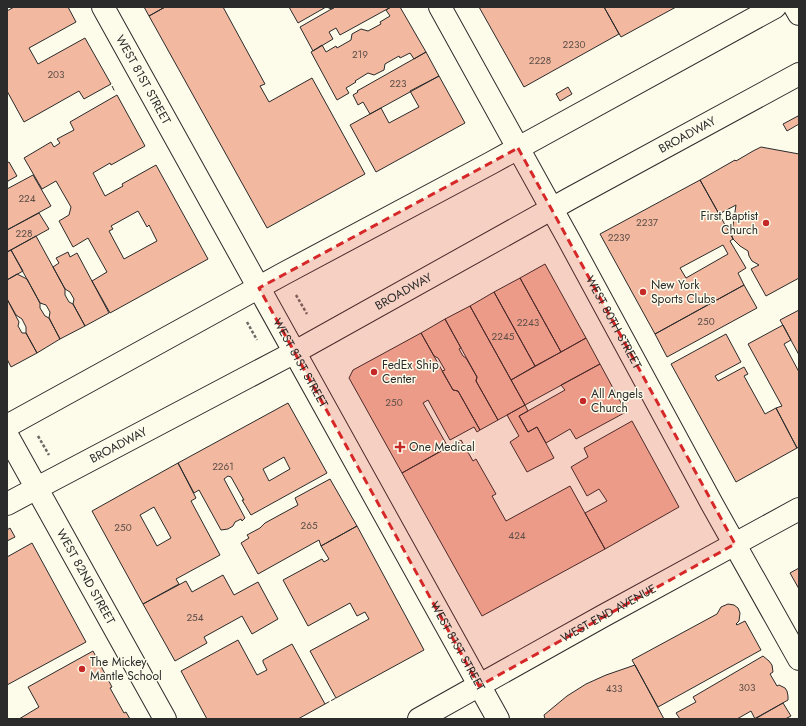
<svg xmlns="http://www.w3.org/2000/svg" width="806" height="726" viewBox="0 0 806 726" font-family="Jost,sans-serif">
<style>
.building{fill:#f2b8a0;stroke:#2b2b2b;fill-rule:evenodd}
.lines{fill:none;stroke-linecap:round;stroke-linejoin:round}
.minor-casing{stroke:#2b2b2b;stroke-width:24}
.major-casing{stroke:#2b2b2b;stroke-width:24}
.path{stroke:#6a6964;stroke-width:2.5;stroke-dasharray:3 2;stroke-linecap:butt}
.minor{stroke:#fdfbea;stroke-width:22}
.major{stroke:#fdfbea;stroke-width:22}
.fence{stroke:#2b2b2b;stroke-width:1;stroke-dasharray:5 2;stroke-linecap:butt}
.marked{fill:#d62828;fill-opacity:0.2;stroke:#d62828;stroke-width:3;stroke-dasharray:8 5;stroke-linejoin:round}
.poi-dot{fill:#c62828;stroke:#fdfbea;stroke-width:1.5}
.labels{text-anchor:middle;stroke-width:3;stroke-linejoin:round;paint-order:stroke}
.number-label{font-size:10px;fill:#5d4e48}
.street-label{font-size:12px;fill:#2b2b2b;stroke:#fdfbea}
.poi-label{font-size:12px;fill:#2b2b2b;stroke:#fdfbea;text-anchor:start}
</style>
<rect width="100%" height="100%" fill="#fdfbea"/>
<path class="building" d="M14,7H68L76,22L29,48L38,64L85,38L111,84L84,99L79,91L24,122L7,91V11Z
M144,7H165L149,16Z
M165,7H223L265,84L260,86L269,102L312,78L365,174L267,228L149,16Z
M289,7H335L332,9L326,7L298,23Z
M335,7H391L340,35L336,28L329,32L333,39L313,51L300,27Z
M391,7H400L426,52L414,59L410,53L400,58L399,56L385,64L384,70L374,75L368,73L355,81L356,82L346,88L349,93L337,100L311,52L322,45L326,52L336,46L337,48L351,40L352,34L361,29L368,31L381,24L380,22L390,16L386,10Z
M479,7H604L619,34L524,87Z
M604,7H676L621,37Z
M426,52L439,76L370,114L363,102L358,105L353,95L358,92L357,91Z
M439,76L465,123L376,172L350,125L381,108L389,123L419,107L410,91Z
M568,87L572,94L560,101L556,94Z
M117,95L145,146L111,165L110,163L93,173L105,196L123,186L122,184L156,165L208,259L110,313L92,281L107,272L88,238L73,247L59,221L69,215L71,207L56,181L42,189L24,158L51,142L54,147L60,143L57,139L74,130L70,122ZM138,211L147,227L149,225L157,241L124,259L109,231L113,229L111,226Z
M798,116L799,119V124L787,131L783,124Z
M761,147L799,154V278L766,296L751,269L759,265L752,261L749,256L748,251L740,246L733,239L732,236V232L736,205L719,214L700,180L735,160L736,161L753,151Z
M9,162L17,176L8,181L7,183V163Z
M33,175L51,206L7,230V189Z
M700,180L733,239L730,241L746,268L738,273L744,285L655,334L600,234ZM723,245L728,254L686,278L680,268Z
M39,213L49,229L7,252V230Z
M36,236L65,289V295L69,302L73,304L85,326L60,339L49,318L50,312L46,305L40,303L11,250Z
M11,250L23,271L7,280V252Z
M68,252L70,257L77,253L109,313L85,326L73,304L74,299L70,292L65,289L53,267L59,263L56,258Z
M545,264L586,338L561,352L520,278Z
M17,274L27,279L40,303V308L45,316L49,318L60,339L37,353L26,333V327L22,319L16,315L7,299V280Z
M520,278L561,352L535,366L494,292Z
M744,285L757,308L667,357L655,334Z
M494,292L535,366L511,380L470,306Z
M7,299L19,322L18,326L22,333H26L37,353L11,367L7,359Z
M470,306L525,405L498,420L476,381L477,377L445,319Z
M799,310V355L780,320Z
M445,319L461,348L459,349L463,356L466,358L477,377L476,381L498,420L480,430L458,391L453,390L442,371L445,370L438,358L434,356L421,333Z
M783,325L791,340L784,344L799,372V447L797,448L776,408L782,406L748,344Z
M421,333L453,390L458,391L480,430L477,432L474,427L450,440L428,400L423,403L448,447L402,473L349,378L353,370Z
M726,334L741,362L715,376L718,381L744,367L748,374L744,376L765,414L776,408L797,448L736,482L671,364Z
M586,338L600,364L525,405L511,380Z
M600,364L626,412L576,439L570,429L546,443L537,427L528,432L519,416L565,390L561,385Z
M288,403L327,473L251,515L242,500H244L231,477L228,476L224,479L245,518L242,521L241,519L235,522L233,526L228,529L221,530L199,490L194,493L178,463ZM284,457L290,469L269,481L263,469Z
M525,405L528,411L519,416L528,432L537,427L554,458L527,472L510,442L519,436L507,415Z
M632,421L679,507L605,549L585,513L607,501L599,489L587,496L571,467L588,457L584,448Z
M461,440L473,461L476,459L496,494L492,496L506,521L570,486L605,549L482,616L402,473Z
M178,463L196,498L191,501L220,555L176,579L179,584L143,604L92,511ZM154,507L171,538L157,546L140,515Z
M330,479L357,526L321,546L319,540L258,574L241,543L249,538L247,535L260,528L265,523L298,505L295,498Z
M357,526L424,650L336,698L310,651L369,619L365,612L357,616L350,603L308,626L283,580L322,559L324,562L329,559L321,546Z
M10,528L15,537L7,541V530Z
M32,543L86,642L7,685V557Z
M799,568V589L790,573Z
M223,575L234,595L258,582L278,619L252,634L242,616L204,637L207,643L175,661L143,604L186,581L192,592Z
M728,604L734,605L738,608L740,613L739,621L736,624L737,625L745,621L761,650L658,707L632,660L717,614L721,607Z
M238,640L257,675L267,670L263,662V660L292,644L325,704L298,719H207L181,671Z
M93,651L112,687L110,688L124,713L126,712L130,719H19L39,707L28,687Z
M763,656L769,661L772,665L773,672L770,674L777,686L779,685L785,688L787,691L788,696V700L755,719L751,711L737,719H680L676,713L696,702L693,697Z
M635,665L664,719H545L544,715L567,696L586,684L606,675Z
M783,703L791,716L785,719H754Z"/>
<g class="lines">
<g class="minor-casing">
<g id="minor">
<path id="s1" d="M103,7L498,719"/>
<path id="s2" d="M440,7L569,240L712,504L799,659"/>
<path id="s3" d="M7,435L165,719"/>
<path id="s4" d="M419,719L603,616L799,509"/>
</g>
</g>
<g class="major-casing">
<g id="major">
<path d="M795,7L799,14"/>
<path d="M7,426L283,274L491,163L775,7"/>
<path id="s5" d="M7,504L37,488L295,352L571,198L799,74"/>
</g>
</g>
<path class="path" d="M296,295L307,314
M247,322L257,340
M38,436L49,455"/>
<use href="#minor" class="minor"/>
<use href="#major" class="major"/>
<path class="fence" d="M112,86L115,92
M325,704L336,698"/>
</g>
<path class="marked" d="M518,148L735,544L479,686L259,288Z"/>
<g class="poi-dot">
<circle cx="766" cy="223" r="4"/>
<circle cx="643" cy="292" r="4"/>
<circle cx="374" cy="372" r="4"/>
<circle cx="583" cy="401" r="4"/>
<path d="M398 441h4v4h4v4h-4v4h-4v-4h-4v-4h4z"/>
<circle cx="82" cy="669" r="4"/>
</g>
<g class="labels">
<g class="number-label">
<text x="574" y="48">2230</text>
<text x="360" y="58">219</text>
<text x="540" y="64">2228</text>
<text x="56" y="78">203</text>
<text x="398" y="87">223</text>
<text x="27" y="202">224</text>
<text x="647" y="226">2237</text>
<text x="24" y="237">228</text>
<text x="619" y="241">2239</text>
<text x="706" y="325">250</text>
<text x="528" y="326">2243</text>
<text x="503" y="340">2245</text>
<text x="394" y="406">250</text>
<text x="223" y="470">2261</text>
<text x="309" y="529">265</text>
<text x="123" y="531">250</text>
<text x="517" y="539">424</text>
<text x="195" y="621">254</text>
<text x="747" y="691">303</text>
<text x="614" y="692">433</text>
</g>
<g class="street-label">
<text dy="4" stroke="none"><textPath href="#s1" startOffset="83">WEST 81ST STREET</textPath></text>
<text dy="4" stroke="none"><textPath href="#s5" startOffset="774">BROADWAY</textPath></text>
<text dy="4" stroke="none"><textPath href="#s5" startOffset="450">BROADWAY</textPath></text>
<text dy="4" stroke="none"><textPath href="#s2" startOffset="360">WEST 80TH STREET</textPath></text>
<text dy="4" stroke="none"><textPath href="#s1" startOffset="407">WEST 81ST STREET</textPath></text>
<text dy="4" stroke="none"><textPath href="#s5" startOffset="126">BROADWAY</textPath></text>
<text dy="4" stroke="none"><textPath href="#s3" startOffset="162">WEST 82ND STREET</textPath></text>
<text dy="4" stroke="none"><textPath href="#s4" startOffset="217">WEST END AVENUE</textPath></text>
<text dy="4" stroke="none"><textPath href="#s1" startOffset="731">WEST 81ST STREET</textPath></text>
</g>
<g class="poi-label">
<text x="758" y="220" text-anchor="end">First Baptist<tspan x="758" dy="14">Church</tspan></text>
<text x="651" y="289">New York<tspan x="651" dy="14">Sports Clubs</tspan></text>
<text x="382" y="369">FedEx Ship<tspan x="382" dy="14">Center</tspan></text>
<text x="591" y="398">All Angels<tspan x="591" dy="14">Church</tspan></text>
<text x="409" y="451">One Medical</text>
<text x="90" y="666">The Mickey<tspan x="90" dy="14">Mantle School</tspan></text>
</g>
</g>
<rect width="806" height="726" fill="none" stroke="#2b2b2b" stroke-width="16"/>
</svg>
